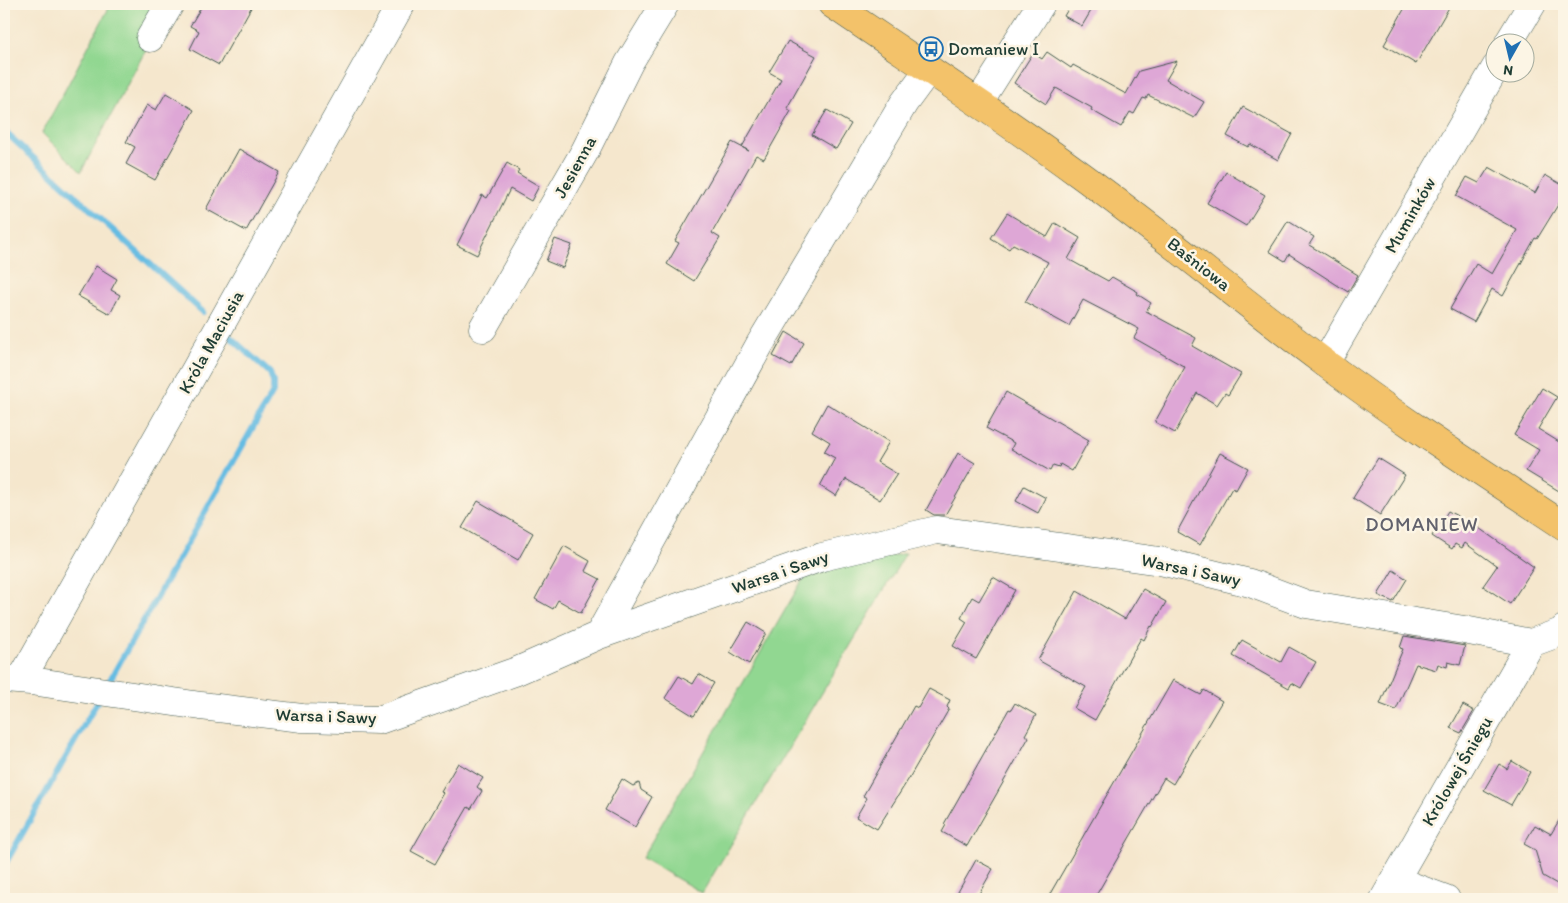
<svg xmlns="http://www.w3.org/2000/svg" width="1568" height="903" viewBox="0 0 1568 903" font-family="Itim,sans-serif">
<style>
.green{fill:#91d791;stroke:#588a62}
.lines{fill:none;stroke-linecap:round;stroke-linejoin:round}
.stream{stroke:#65bce2;stroke-width:6}
.building{fill:#dea7d6}
.minor-casing{stroke:#3f564b;stroke-width:29}
.major-casing{stroke:#3f564b;stroke-width:29}
.minor{stroke:#fff;stroke-width:28}
.major{stroke:#f3c26a;stroke-width:28}
.labels{text-anchor:middle;stroke-width:5;stroke-linejoin:round;paint-order:stroke}
.poi-label{font-size:18px;fill:#1f3d34;stroke:#fcf5e5;text-anchor:start}
.street-label{font-size:18px;fill:#1f3d34;stroke:#fcf5e5}
.quarter-label{font-size:20px;letter-spacing:1px;fill:#62626d;stroke:#fcf5e5}
</style>
<rect width="100%" height="100%" fill="#fcf5e5"/>
<filter id="ink" filterUnits="userSpaceOnUse"><feTurbulence type="fractalNoise" baseFrequency=".02" numOctaves="2"/><feDisplacementMap in="SourceGraphic" scale="10" xChannelSelector="R" yChannelSelector="G"/><feConvolveMatrix kernelMatrix="1 2 1 2 8 2 1 2 1" color-interpolation-filters="sRGB"/></filter>
<filter id="wash" filterUnits="userSpaceOnUse"><feTurbulence type="fractalNoise" baseFrequency=".0096" numOctaves="4" result="noise"/><feDisplacementMap in="SourceGraphic" scale="20" xChannelSelector="R" yChannelSelector="G"/><feGaussianBlur stdDeviation="1.12" result="paint"/><feColorMatrix in="noise" values="0 0 0 0 0 0 0 0 0 0 0 0 0 0 0 0 0 1.4 0 .05"/><feComposite in="paint" operator="in"/></filter>
<g filter="url(#wash)">
<rect width="100%" height="100%" fill="#f5e7cd"/>
<path class="green" d="M111,4H170L81,172L42,133Z
M906,553L702,893L642,858L807,572Z"/>
<g class="lines">
<path class="stream" d="M4,131L203,312
M107,685L273,392V382L270,373L227,334
M4,866L99,699"/>
</g>
<g id="blocks">
<path class="building" d="M203,4H253L219,65L190,49L199,31L190,26Z
M1071,4H1095L1082,26L1064,16Z
M1407,4H1451L1416,64L1384,45Z
M788,41L816,56L787,108L791,111L764,159L756,155L712,233L720,238L694,281L667,264L679,243L675,241L732,142L749,151L742,147L781,79L769,72Z
M1047,52L1071,68L1073,65L1126,94L1139,71L1177,61L1166,80L1204,102L1194,118L1148,95L1146,99L1143,98L1134,114L1130,112L1121,127L1091,110L1092,108L1056,88L1046,104L1014,83L1033,53L1042,59Z
M166,93L194,110L155,180L126,164L135,147L126,142L147,105L156,110Z
M1243,107L1292,134L1278,160L1250,144L1248,147L1227,136Z
M827,110L851,124L836,149L812,135Z
M239,149L279,172L246,231L206,209Z
M507,163L519,170L517,173L539,186L531,201L510,189L477,255L457,245L482,195L487,198Z
M1489,167L1535,193L1545,175L1564,186V195L1537,239L1535,238L1503,296L1492,289L1474,322L1450,309L1476,264L1492,274L1517,230L1456,196L1467,177L1479,183Z
M1226,172L1265,195L1246,226L1207,203Z
M1007,213L1047,237L1055,223L1080,238L1068,259L1108,281L1112,277L1138,292L1137,294L1151,303L1146,311L1196,338L1192,346L1241,374L1228,395L1225,393L1217,405L1197,393L1175,433L1155,422L1185,367L1134,338L1139,329L1083,300L1069,326L1025,302L1048,262L1013,244L1009,249L991,238Z
M1288,221L1314,237L1309,245L1358,275L1348,292L1289,254L1285,261L1269,251Z
M555,239L572,245L563,268L546,261Z
M96,266L117,279L111,290L120,295L110,314L78,296Z
M786,332L804,343L791,366L773,356Z
M1542,388L1557,397L1538,429L1564,445V494L1526,471L1539,450L1514,435Z
M1006,392L1089,440L1072,471L1060,464L1059,467L1053,465L1050,471L1011,449L1014,443L986,428Z
M827,404L889,442L877,462L897,474L880,500L846,479L836,496L820,486L835,458L824,452L830,442L812,431Z
M958,453L975,463L945,515H934L926,510Z
M1220,453L1248,468L1236,490L1232,488L1200,545L1177,532Z
M1378,458L1405,475L1380,515L1353,498Z
M1024,486L1046,498L1038,513L1016,501Z
M478,501L533,533L518,560L462,528Z
M1448,511L1476,526L1534,567L1510,604L1483,586L1497,566L1465,543L1462,548L1455,544L1452,549L1432,536Z
M564,546L590,561L585,571L600,579L581,613L558,600L553,609L535,599Z
M1393,570L1407,579L1393,602L1378,595Z
M993,577L1015,590L976,659L953,646L967,622L961,618L972,597L979,601Z
M1143,589L1166,602L1152,627L1151,626L1144,640L1141,638L1095,720L1074,708L1086,687L1038,660L1077,591L1125,619Z
M748,622L766,633L749,664L730,652Z
M1404,636L1465,646L1460,665L1448,662L1447,667L1438,664L1436,670L1416,664L1396,710L1380,704L1403,649L1400,648Z
M1242,640L1281,662L1289,647L1316,662L1301,688L1292,683L1289,688L1233,656Z
M699,674L714,683L694,716L665,698L679,676L693,684Z
M1173,680L1201,695L1204,690L1222,701L1219,706L1173,784L1164,778L1094,899H1047Z
M929,689L950,700L947,707L949,709L908,780L877,829L856,817L867,798L863,796L914,706L918,708Z
M1015,703L1036,715L1025,735L1029,737L967,846L942,832L946,825L944,824L1009,709L1011,710Z
M1463,705L1474,711L1461,733L1450,728Z
M1512,761L1530,772L1511,805L1484,790L1499,764L1507,769Z
M458,763L483,778L477,787L482,791L471,809L468,807L435,864L411,851L444,793L441,792Z
M622,779L633,786L639,783L641,790L652,797L635,827L605,810Z
M1564,812V888L1543,876L1535,850L1524,844L1535,825L1551,834Z
M976,860L993,869L976,899H954Z"/>
</g>
</g>
<g filter="url(#ink)">
<use href="#blocks" fill-opacity="0" stroke="#3f564b" stroke-width="1"/>
<g class="lines">
<g class="minor-casing">
<path id="minor" d="M150,38L170,4
M1509,42L1532,4
M979,102L1041,4
M483,328L585,151L629,63L665,4
M1325,363L1496,67
M599,635L760,344L904,103L929,69
M4,679L31,681L201,706L302,718L379,720L517,671L599,635L822,557L937,530L1160,561L1250,583L1306,604L1464,630L1531,643L1561,632L1564,629
M21,680L401,4
M1395,880L1446,899
M1384,899L1531,643"/>
</g>
<g class="major-casing">
<path id="major" d="M832,4C914,60 998,114 1078,173C1162,234 1242,301 1325,363C1402,421 1484,473 1564,526"/>
</g>
<use href="#minor" class="minor"/>
<use href="#major" class="major"/>
</g>
</g>
<defs>
<g id="bus-ring" transform="scale(1.25)"><circle r="9.5" fill="#fcf5e5" stroke="#1f6fb2" stroke-width="1.5"/><path d="M-5-6H5V4H4V6H2V4H-2V6H-4V4H-5ZM-3.5-4V0h7V-4ZM-3.5 1.2v1.5H-2V1.2ZM2 1.2v1.5H3.5V1.2Z" fill="#1f6fb2"/></g>
</defs>
<g fill-rule="evenodd">
<use href="#bus-ring" x="931" y="49"/>
</g>
<g class="labels">
<g class="poi-label">
<text x="948" y="55">Domaniew I</text>
</g>
<g class="street-label">
<text transform="translate(575 167) rotate(-61)" y="6">Jesienna</text>
<text transform="translate(1410 215) rotate(-60)" y="6">Muminków</text>
<text transform="translate(1199 264) rotate(38)" y="6">Baśniowa</text>
<text transform="translate(211 342) rotate(-61)" y="6">Króla Maciusia</text>
<text transform="translate(1191 570) rotate(12)" y="6">Warsa i Sawy</text>
<text transform="translate(780 572) rotate(-19)" y="6">Warsa i Sawy</text>
<text transform="translate(326 716) rotate(2)" y="6">Warsa i Sawy</text>
<text transform="translate(1457 771) rotate(-60)" y="6">Królowej Śniegu</text>
</g>
<g class="quarter-label">
<text x="1422" y="531">DOMANIEW</text>
</g>
</g>
<rect width="1568" height="903" fill="none" stroke="#fcf5e5" stroke-width="20"/>
<g transform="translate(1510 58) rotate(188)"><circle r="24" fill="#fcf5e5" stroke="#a4ab9e"/>
<path d="M0-4L9 19L0 12L-9 19Z" fill="#1f6fb2"/>
<text y="-8" font-size="14" font-weight="bold" text-anchor="middle" fill="#1f3d34">N</text>
</g>
</svg>
